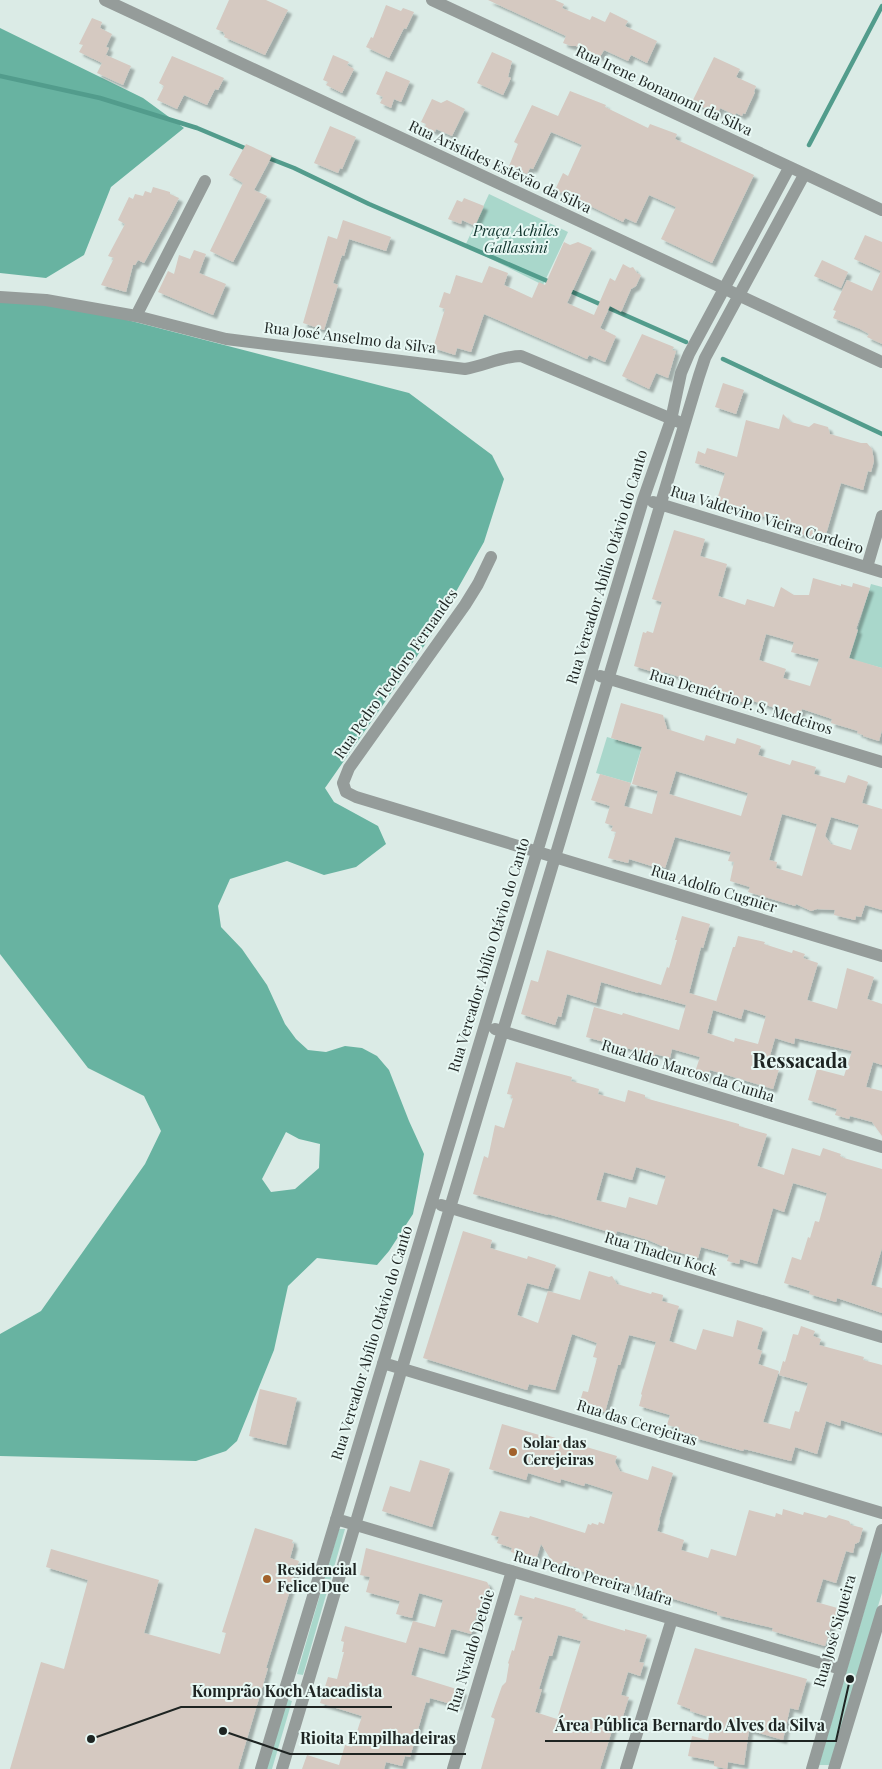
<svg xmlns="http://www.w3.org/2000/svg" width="882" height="1769" viewBox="0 0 882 1769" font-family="'Playfair Display',serif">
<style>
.green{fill:#a9d7cb}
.forest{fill:#68b3a1;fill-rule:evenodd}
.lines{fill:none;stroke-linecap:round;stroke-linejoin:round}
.stream{stroke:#529c8c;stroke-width:4.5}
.building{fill:#d5c9c1;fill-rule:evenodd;filter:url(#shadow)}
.minor{stroke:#959c9a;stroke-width:12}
.poi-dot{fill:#a2622c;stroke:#e8f8f4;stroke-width:2}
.labels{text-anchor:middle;stroke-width:4;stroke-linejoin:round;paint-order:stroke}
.street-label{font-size:15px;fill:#1e2422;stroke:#e8f8f4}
.park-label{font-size:15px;font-style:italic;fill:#10342d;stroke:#e8f8f4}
.poi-label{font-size:15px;font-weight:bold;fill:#1e2422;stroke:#e8f8f4;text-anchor:start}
.district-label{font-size:20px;font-weight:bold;fill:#1e2422;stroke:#e8f8f4}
.leader{fill:none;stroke:#1e2422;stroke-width:2}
.callout-dot{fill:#1e2422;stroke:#e8f8f4;stroke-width:2}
.callout-label{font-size:16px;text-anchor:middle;font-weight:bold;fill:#1e2422;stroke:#e8f8f4;stroke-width:4;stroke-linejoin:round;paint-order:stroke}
</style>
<defs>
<filter id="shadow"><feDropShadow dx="4" dy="4" stdDeviation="1" flood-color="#0004"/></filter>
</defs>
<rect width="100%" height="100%" fill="#dbebe6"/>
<path class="green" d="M489,194L568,232L543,285L465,246Z
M871,584L882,587V668L849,659Z
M607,737L642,747L631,783L596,773Z
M339,1529H345L303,1675L297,1674Z
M882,1550V1593L830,1765H819Z
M286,1699L292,1701L272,1769H265Z"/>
<path class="forest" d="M0,28L143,98L184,128L111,187L84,255L46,278L0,273Z
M0,295L108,315L409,393L492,455L504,479L484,542L431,636L325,788L334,802L378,826L386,844L356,867L324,875L287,861L230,879L218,906L221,927L242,949L267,985L285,1024L296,1039L308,1050L326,1052L345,1046L362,1048L377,1056L389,1070L409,1121L424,1154L413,1214L389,1251L377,1265L317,1258L288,1286L274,1350L237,1441L226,1451L196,1461L0,1456V1334L41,1311L145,1164L161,1131L144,1096L88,1068L0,954ZM286,1132L299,1139L320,1144L319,1168L295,1189L271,1192L262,1179Z"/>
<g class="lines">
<path class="stream" d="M0,76L100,98L197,128L247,149
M809,145L882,6
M266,157L294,168L369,204L552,283
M568,290L686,342
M723,359L882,434"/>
</g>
<path class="building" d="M229,0H266L288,10L265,55L224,37L225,35L223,32L216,29Z
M488,0H555L564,4L562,8L590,20L592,16L605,22L610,12L628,21L625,26L657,41L647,63L631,55L628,61L604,50L600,57L576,46H571L563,43L566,36Z
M386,5L401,11L403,8L414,12L406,29L404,28L389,58L366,47L371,37L373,38Z
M92,18L102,22L100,28L112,34L106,47L109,48L102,63L79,52L83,45L79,44Z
M492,52L512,61L508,77L511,78L503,95L477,83Z
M106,55L131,66L123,85L97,73Z
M333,55L349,62L347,65L354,69L342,93L326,85L328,82L323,80Z
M172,56L224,78L218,90L215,89L207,105L184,95L177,109L157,100L164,86L159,83Z
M714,57L740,69L736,77L756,86L754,92H755L749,105L745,114L743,113L742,116L736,113L735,115L720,108L718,114L692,102Z
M386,71L410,81L401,102L394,99L391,108L380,103L383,97L376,94Z
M570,91L606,105L605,107L648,128L650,124L677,134L675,139L754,175L712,263L661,239L676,207L649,195L636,223L625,218L623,222L582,202L581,205L564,197L565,194L555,190L563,173L568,176L582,145L551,132L533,169L530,168L527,174L509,166L518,144L514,142L532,105L558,116Z
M432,99L441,103L447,100L465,109L452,136L436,129L435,132L425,127L426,124L421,122Z
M330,126L356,137L342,169L340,168L338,173L314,163Z
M246,144L272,156L254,190L267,196L233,262L210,251L243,183L229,175Z
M153,187L170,192V194L179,198L171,214L144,263L138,260L135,265H133L126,292L101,285L114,258L108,256L125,224L118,220L129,197L133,199L135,194L143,196L145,191L151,193Z
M464,198L484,206L475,226L462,220L461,224L448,219L457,200L462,202Z
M343,220L391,237L386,251L349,239L344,256L342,255L333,283L338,285L324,330L303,323L328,236L337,239Z
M865,235L882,242V344L867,337L869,334L860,329L833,318L836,311L833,310L847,280L872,291L881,271L854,259Z
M564,242L570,245L578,242L592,248L567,303L594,315L610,278L615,281L623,264L630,268L633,267L637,273L641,275L636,286L631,289L621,312L610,306L600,328L616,336L605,362L589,355L587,359L484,314L471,352L457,348L455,355L433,348L445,309L439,307L444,292L450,294L456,275L482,283L489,266L508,273L504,285L532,298L539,282L545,285Z
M194,250L206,254L199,273L226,284L213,315L158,292L168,271L174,274L179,255L190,259Z
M822,260L848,272L841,288L814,276Z
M642,334L674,347L672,350L676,351L668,378L656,373L649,389L622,376Z
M723,383L744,390L736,414L715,407Z
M783,414L791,422L809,427L814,423L828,427L830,434L861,443H867L872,449L874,461L871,472L868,471L863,490L841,483L824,541L790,531L791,524L716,503L725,473L695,463L698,451L705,454L707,448L737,457L746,420L779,429Z
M674,530L705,539L700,556L727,564L718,596L745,605L747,599L774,607L781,587L794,595H809L813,578L841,586V584L852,587L853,583L870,588L856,629L858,630L849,658L882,668V730L879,741L863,736V735L857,733L858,731L831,723L832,719L802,709L800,716L747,699L745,703L691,686L692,681L664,672L663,675L634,666L643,632L646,633L647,631L653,633L662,602L652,599ZM766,634L794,642L791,652L819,659L810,686L783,678L786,669L759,660Z
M621,703L663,715L667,729L704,741L706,735L735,744L737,738L761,746L758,755L790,765L792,760L816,767L814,774L845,783L848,775L868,782L862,803L882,809V910L865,905L861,917L856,916L855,920L834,915L835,910L817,909L811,911L796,904L795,906L748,892L750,887L730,881L734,862L728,861L731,852L675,837L665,868L661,866V869L629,859L628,863L608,858L616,832L611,831L613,826L605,823L610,806L591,800L600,774L631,783L624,806L652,814L658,791L632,784L642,747L611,738ZM676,771L748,793L741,816L669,794ZM782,814L817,824L802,876L776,868L777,862L769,860ZM831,817L859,825L851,850L831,844L825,836Z
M682,916L710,924L703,948L701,947L689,993L716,1001V1002L733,947H735L738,936L765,942L764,944L792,953L793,950L805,954L803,958L818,963L807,1000L837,1009L847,968L874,977L867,999L882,1004V1065L873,1062L866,1087L882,1091V1136L872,1122L850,1116L849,1119L835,1115L837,1109L808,1100L817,1069L844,1076L852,1051L795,1038L794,1044L775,1038L767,1066L779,1069L773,1089L710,1070L707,1079L694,1075L700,1057L672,1049L670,1058L655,1054V1056L586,1037L594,1007L622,1015L623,1013L679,1030L686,1005L638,992V993L601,982L596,1003L567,994L561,1017L558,1016L555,1025L521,1014L531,980L538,982L547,950L661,985L667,967L669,968L677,940H675ZM744,1009L766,1016L758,1044L735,1038L734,1042L707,1033L713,1010L741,1019Z
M516,1062L572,1077L571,1081L599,1089L598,1094L625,1102L628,1090L645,1095V1098L739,1124V1126L767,1134L757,1166L784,1175L792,1148L820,1156L823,1148L841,1154L840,1156L844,1158L882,1169V1248L871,1285L882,1288V1313L837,1298L836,1302L809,1294L810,1291L784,1283L792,1257L801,1260L808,1237L810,1238L815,1221L819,1222L827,1193L793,1183L784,1212L773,1208L757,1264L740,1259L739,1264L727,1261L729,1255L701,1247L698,1258L671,1250L648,1240L617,1231L616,1234L548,1214V1215L533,1211L473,1194L484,1156L488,1158L495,1125L504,1128L513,1098H511L512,1095L507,1094ZM636,1167L666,1176L657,1205L629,1197L626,1208L596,1200L604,1172L632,1180Z
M463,1231L492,1240L490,1248L527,1259L528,1256L556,1265L548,1289L527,1283L517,1315L538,1323L548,1291L580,1300L589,1271L609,1277L612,1276L617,1284L651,1294L652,1292L663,1295L662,1301L679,1306L669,1341L696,1350L703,1329L733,1337L737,1320L763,1328L757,1349L762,1351L758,1364L779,1371L763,1422L790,1429L795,1411L799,1412L808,1383L779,1375L783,1361L785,1362L793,1334L798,1335L801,1326L815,1331L813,1336L821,1339L819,1345L864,1357L863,1360L882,1365V1433L841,1420L840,1426L826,1421L817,1454L795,1447L791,1461L744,1449L743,1451L695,1438V1435L679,1431L680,1428L667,1425L670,1415L639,1406L642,1395L641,1394L656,1342L629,1335L620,1365H618L605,1412L579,1405L583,1391L588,1392L597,1358L593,1357L597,1343L572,1334L555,1390L529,1384L527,1390L423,1358Z
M260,1389L297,1398L286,1445L249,1436Z
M502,1424L546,1437V1435L572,1443L573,1440L584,1443L583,1446L617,1456L615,1462L620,1471L648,1480L652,1466L673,1473L659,1520L660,1521L657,1531L684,1540L681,1550L708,1558L711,1549L736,1556L749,1510L775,1517L776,1513L782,1515L783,1509L803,1515L804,1512L826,1518L829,1515L849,1521L851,1525L863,1528L859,1542L855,1544L853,1553L846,1551L836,1583L823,1579L816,1602L841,1609L838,1620L833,1619L825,1646L772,1631L773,1628L717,1615V1612L667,1597L643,1590L644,1589L598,1577L597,1579L584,1575V1572L577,1570L578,1568L561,1563L555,1566L541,1544L536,1560L511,1552L512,1548L497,1543L499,1537L491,1535L500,1511L529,1518L530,1516L585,1533L588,1524L591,1525L592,1523L598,1525L599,1522L604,1524L613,1492L585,1483L584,1486L561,1479L560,1483L528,1473L526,1480L489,1469Z
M420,1460L450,1469L432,1527L382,1511L390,1486L410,1492Z
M255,1528L293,1540L292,1543L294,1544L290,1558L299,1561L266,1668H268L238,1769H10L41,1662L64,1669L88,1580L46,1567L51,1549L159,1580L144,1633L220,1654L226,1633L222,1632Z
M366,1548L487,1582L490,1588L483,1612L478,1610L471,1634L453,1629L451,1630L444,1654L419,1647L411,1675L463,1691L458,1706L430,1698L429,1703L426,1702L410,1757L405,1756L402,1766L386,1762L384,1769H302L307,1755L339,1765L345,1745L352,1747L362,1716L320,1703L328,1677L337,1679L344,1652H342L344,1642L341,1641L345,1626L406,1643L413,1621L435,1627L443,1600L419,1593L412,1618L396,1614L400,1601L366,1592L370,1577L360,1575Z
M520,1595L534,1599L535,1597L576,1609L575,1611L583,1614L582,1618L625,1631V1629L647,1635L639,1662L644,1663L640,1676L628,1672L621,1695L629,1697L620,1726L614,1724L600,1769H481L495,1719L491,1717L502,1686L506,1682L509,1664L508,1663L512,1650L514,1651L523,1617L514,1615ZM558,1635L581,1641L557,1719L535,1712L542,1689H539L549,1656H552Z
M695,1648L807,1679L798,1710L790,1708L783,1740L749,1730L744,1765L728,1762L727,1769L714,1766V1761L688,1756L692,1736L708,1740L712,1718L690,1711V1709L677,1704Z"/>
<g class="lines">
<path class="minor" d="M105,0L882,362
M432,0L882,210
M0,297L46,300L136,316L226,339L465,369C484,366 502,356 521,356L679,422
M136,316L205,181
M653,502L882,572
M491,557L478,584L465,605L349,768L343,783L346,792L356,797L882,956
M867,567L882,516
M600,676L882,762
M495,1029L882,1147
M441,1205L882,1337
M383,1363L882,1513
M336,1519L841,1669
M261,1769L643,500L671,420L681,373L689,354L789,168
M282,1769L699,376L705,358L804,175
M453,1769L512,1571
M626,1769L672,1619
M812,1769L882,1530
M834,1769L882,1611"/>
</g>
<g class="poi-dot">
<circle cx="513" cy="1452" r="5"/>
<circle cx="267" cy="1579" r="5"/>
</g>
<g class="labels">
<g class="street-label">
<text transform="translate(664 91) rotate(25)" y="5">Rua Irene Bonanomi da Silva</text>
<text transform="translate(500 167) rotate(25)" y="5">Rua Aristides Estêvão da Silva</text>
<text transform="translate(350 338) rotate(7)" y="5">Rua José Anselmo da Silva</text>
<text transform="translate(767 520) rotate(17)" y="5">Rua Valdevino Vieira Cordeiro</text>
<text transform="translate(607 567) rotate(-73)" y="5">Rua Vereador Abílio Otávio do Canto</text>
<text transform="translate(396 674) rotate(-55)" y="5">Rua Pedro Teodoro Fernandes</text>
<text transform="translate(741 702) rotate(17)" y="5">Rua Demétrio P. S. Medeiros</text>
<text transform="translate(714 889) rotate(17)" y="5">Rua Adolfo Cugnier</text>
<text transform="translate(489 955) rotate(-73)" y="5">Rua Vereador Abílio Otávio do Canto</text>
<text transform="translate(688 1071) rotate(17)" y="5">Rua Aldo Marcos da Cunha</text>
<text transform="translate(661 1254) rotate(17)" y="5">Rua Thadeu Kock</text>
<text transform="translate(372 1343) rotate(-73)" y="5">Rua Vereador Abílio Otávio do Canto</text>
<text transform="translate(637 1423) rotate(17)" y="5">Rua das Cerejeiras</text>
<text transform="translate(593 1578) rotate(16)" y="5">Rua Pedro Pereira Mafra</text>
<text transform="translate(835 1631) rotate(-74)" y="5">Rua José Siqueira</text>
<text transform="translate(471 1651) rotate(-73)" y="5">Rua Nivaldo Detoie</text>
</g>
<g class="park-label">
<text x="516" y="236">Praça Achiles<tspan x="516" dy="17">Gallassini</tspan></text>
</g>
<g class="poi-label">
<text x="523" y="1448">Solar das<tspan x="523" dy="17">Cerejeiras</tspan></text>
<text x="277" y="1575">Residencial<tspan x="277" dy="17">Felice Due</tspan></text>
</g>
<g class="district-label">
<text x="800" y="1068">Ressacada</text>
</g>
</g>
<path class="leader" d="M91 1739L181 1707H392M850 1679L836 1741H545M223 1731L290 1754H466"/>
<g class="callout-dot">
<circle cx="91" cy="1739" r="5"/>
<circle cx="850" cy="1679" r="5"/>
<circle cx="223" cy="1731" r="5"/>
</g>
<g class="callout-label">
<text x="287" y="1697">Komprão Koch Atacadista</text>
<text x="690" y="1731">Área Pública Bernardo Alves da Silva</text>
<text x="378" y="1744">Rioita Empilhadeiras</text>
</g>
</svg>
